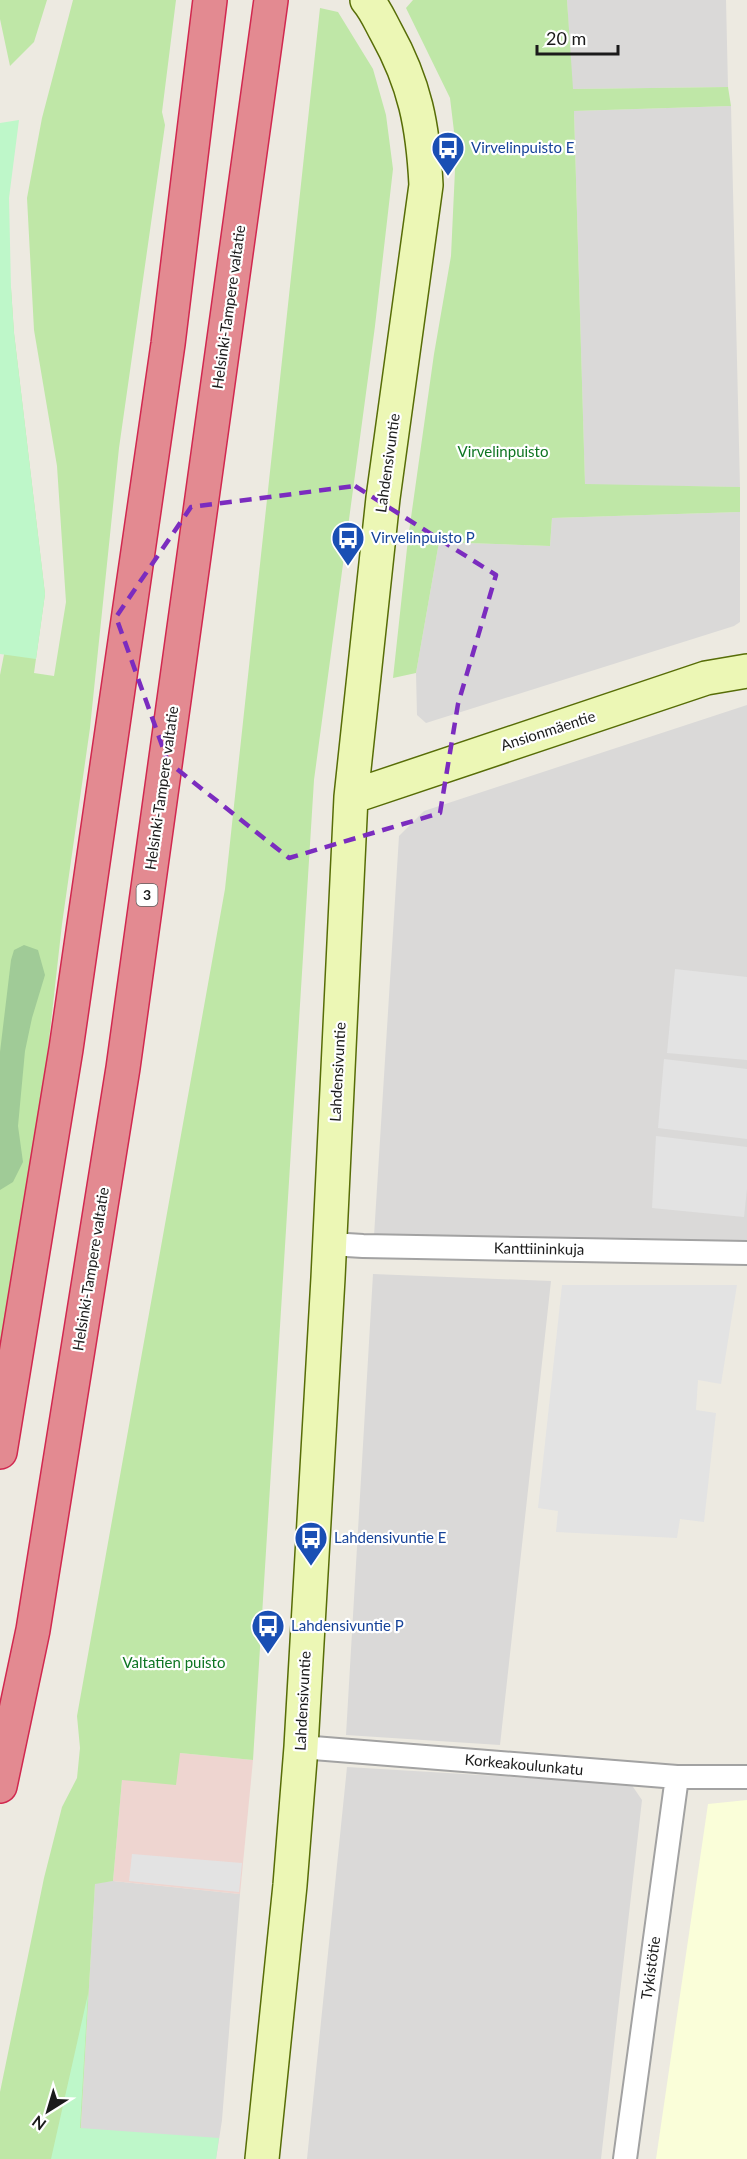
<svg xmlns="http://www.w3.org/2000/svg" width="747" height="2159" viewBox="0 0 747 2159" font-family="Lato,sans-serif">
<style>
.residential{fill:#dad9d8}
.commercial{fill:#eed5d0}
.education{fill:#fafed9}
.grass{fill:#bfe7a7}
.forest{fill:#a0cb97}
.park{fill:#bef7c9}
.parking{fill:#e3e3e3}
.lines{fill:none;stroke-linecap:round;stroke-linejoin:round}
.street-casing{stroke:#a2a2a2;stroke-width:26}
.secondary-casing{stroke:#576d07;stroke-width:36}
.highway-casing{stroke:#d1284f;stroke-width:36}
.street{stroke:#fff;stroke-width:22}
.secondary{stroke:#ecf7b5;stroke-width:33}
.highway{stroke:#e38a91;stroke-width:33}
.marked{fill:none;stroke:#7b2cbf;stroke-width:4.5;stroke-dasharray:12 8;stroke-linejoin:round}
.labels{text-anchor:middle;stroke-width:4.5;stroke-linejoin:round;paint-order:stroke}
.shield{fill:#fff;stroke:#5f5f5f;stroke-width:1.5}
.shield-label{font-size:14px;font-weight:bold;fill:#1b1b1b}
.transit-label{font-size:15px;fill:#164399;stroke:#fff;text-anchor:start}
.street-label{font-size:15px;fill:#1b1b1b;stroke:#fff}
.park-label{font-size:15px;fill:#0e7522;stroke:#fff}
</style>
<rect width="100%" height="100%" fill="#edeae1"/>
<path class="residential" d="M567,0H726L728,87L572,89Z
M731,106L740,487L585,485L574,111Z
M740,512V622L734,626L426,723L417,715L416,673L439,542L550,546L552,518Z
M747,705V1255L374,1236L399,836L424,811Z
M373,1274L551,1281L500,1745L346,1735Z
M347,1767L631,1784L642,1800L601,2159H307Z
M113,1881L240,1894L222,2120L216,2159H79L95,1883Z"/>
<path class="commercial" d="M180,1753L253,1760L240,1894L113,1881L122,1780Z"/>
<path class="education" d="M747,1800V2159H656L708,1804Z"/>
<path class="grass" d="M0,0H47L34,42L10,66L0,19Z
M73,0H176L162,112L165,125L119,448L90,728L62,924L37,1147L0,1343V675L9,629L0,611L11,288L14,333L45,594L34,673L54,676L66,602L57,466L34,330L27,198L42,118Z
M413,0H567L573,89L728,87L731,106L574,111L585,484L740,487V512L552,518L550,546L439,542L416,673L393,678L408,539L434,354L451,256L456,148L450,98L406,8Z
M320,8L338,12L373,69L386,115L393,169L375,326L314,780L253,1760L180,1753L176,1785L122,1780L113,1881L95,1884L79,2159H0V2092L44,1878L62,1807L77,1778L80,1748L77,1716L225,889Z"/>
<path class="forest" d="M24,945L38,950L45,975L32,1018L25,1051L18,1126L23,1162L13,1182L0,1190V1052L11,960L14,950Z"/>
<path class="park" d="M19,120L9,198L11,288L14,333L45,594L36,659L0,654V123Z
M88,1994L80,2128L219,2138L216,2159H51Z"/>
<path class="parking" d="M675,969L747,977V1060L667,1053Z
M664,1059L747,1069V1139L658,1128Z
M656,1136L747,1147V1189L744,1217L652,1208Z
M562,1285H737L721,1384L698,1380L696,1410L716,1413L704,1522L680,1519L677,1538L556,1532L558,1511L538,1508Z
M132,1854L242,1863L239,1892L129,1881Z"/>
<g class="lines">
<g class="street-casing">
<path id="street" d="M330,1244L363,1246L747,1253
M301,1747L677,1777H747
M625,2159L677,1777"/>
</g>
<g class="secondary-casing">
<path id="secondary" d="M351,797L706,678L747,671
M262,2159L290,1885L301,1747L328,1278L351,797L383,498L426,185C423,126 415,84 386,32C380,21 375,9 367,0"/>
</g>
<g class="highway-casing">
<path id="highway" d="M0,1452L66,1049L168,344L210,0
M0,1786L33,1630L123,1068L271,0"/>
</g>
<use href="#street" class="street"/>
<use href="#secondary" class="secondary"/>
<use href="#highway" class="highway"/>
</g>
<path class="marked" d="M355,486L496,575L458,704L440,813L289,858L168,762L116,617L191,507Z"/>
<defs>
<g id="bus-pin" transform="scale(1.725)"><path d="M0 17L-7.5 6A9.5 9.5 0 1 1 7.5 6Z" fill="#1a4fb4" stroke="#fff"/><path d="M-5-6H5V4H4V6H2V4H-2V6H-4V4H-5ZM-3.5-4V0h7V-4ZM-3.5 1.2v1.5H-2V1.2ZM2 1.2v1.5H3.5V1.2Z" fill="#fff"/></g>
</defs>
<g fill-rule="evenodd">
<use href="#bus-pin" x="448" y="148"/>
<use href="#bus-pin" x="348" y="538"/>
<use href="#bus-pin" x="311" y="1538"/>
<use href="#bus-pin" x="268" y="1626"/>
</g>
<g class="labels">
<rect class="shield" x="136.5" y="884" width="21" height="22" rx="4.5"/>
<g class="shield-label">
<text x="147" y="900">3</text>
</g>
<g class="transit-label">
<text x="471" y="153">Virvelinpuisto E</text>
<text x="371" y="543">Virvelinpuisto P</text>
<text x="334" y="1543">Lahdensivuntie E</text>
<text x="291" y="1631">Lahdensivuntie P</text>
</g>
<g class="street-label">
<text transform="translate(229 307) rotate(-82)" y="5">Helsinki-Tampere valtatie</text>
<text transform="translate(388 463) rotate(-82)" y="5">Lahdensivuntie</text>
<text transform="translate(548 731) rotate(-18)" y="5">Ansionmäentie</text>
<text transform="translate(162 788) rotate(-82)" y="5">Helsinki-Tampere valtatie</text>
<text transform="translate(338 1072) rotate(-87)" y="5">Lahdensivuntie</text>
<text transform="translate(539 1249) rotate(1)" y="5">Kanttiininkuja</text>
<text transform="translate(91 1269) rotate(-81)" y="5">Helsinki-Tampere valtatie</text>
<text transform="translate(303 1701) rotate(-87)" y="5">Lahdensivuntie</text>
<text transform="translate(524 1765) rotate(5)" y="5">Korkeakoulunkatu</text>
<text transform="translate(651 1968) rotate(-82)" y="5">Tykistötie</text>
</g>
<g class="park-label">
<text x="503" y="457">Virvelinpuisto</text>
<text x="174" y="1668">Valtatien puisto</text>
</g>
</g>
<g transform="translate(48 2111) rotate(217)" stroke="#ffffff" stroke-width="4.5" paint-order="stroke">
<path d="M0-4.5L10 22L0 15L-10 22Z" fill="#1b1b1b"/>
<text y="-9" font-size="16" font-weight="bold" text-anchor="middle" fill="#1b1b1b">N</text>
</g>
<path d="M537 45v9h81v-9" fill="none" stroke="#1b1b1b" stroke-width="3"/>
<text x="546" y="45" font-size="18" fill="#1b1b1b" stroke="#ffffff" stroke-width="4.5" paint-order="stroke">20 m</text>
</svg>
